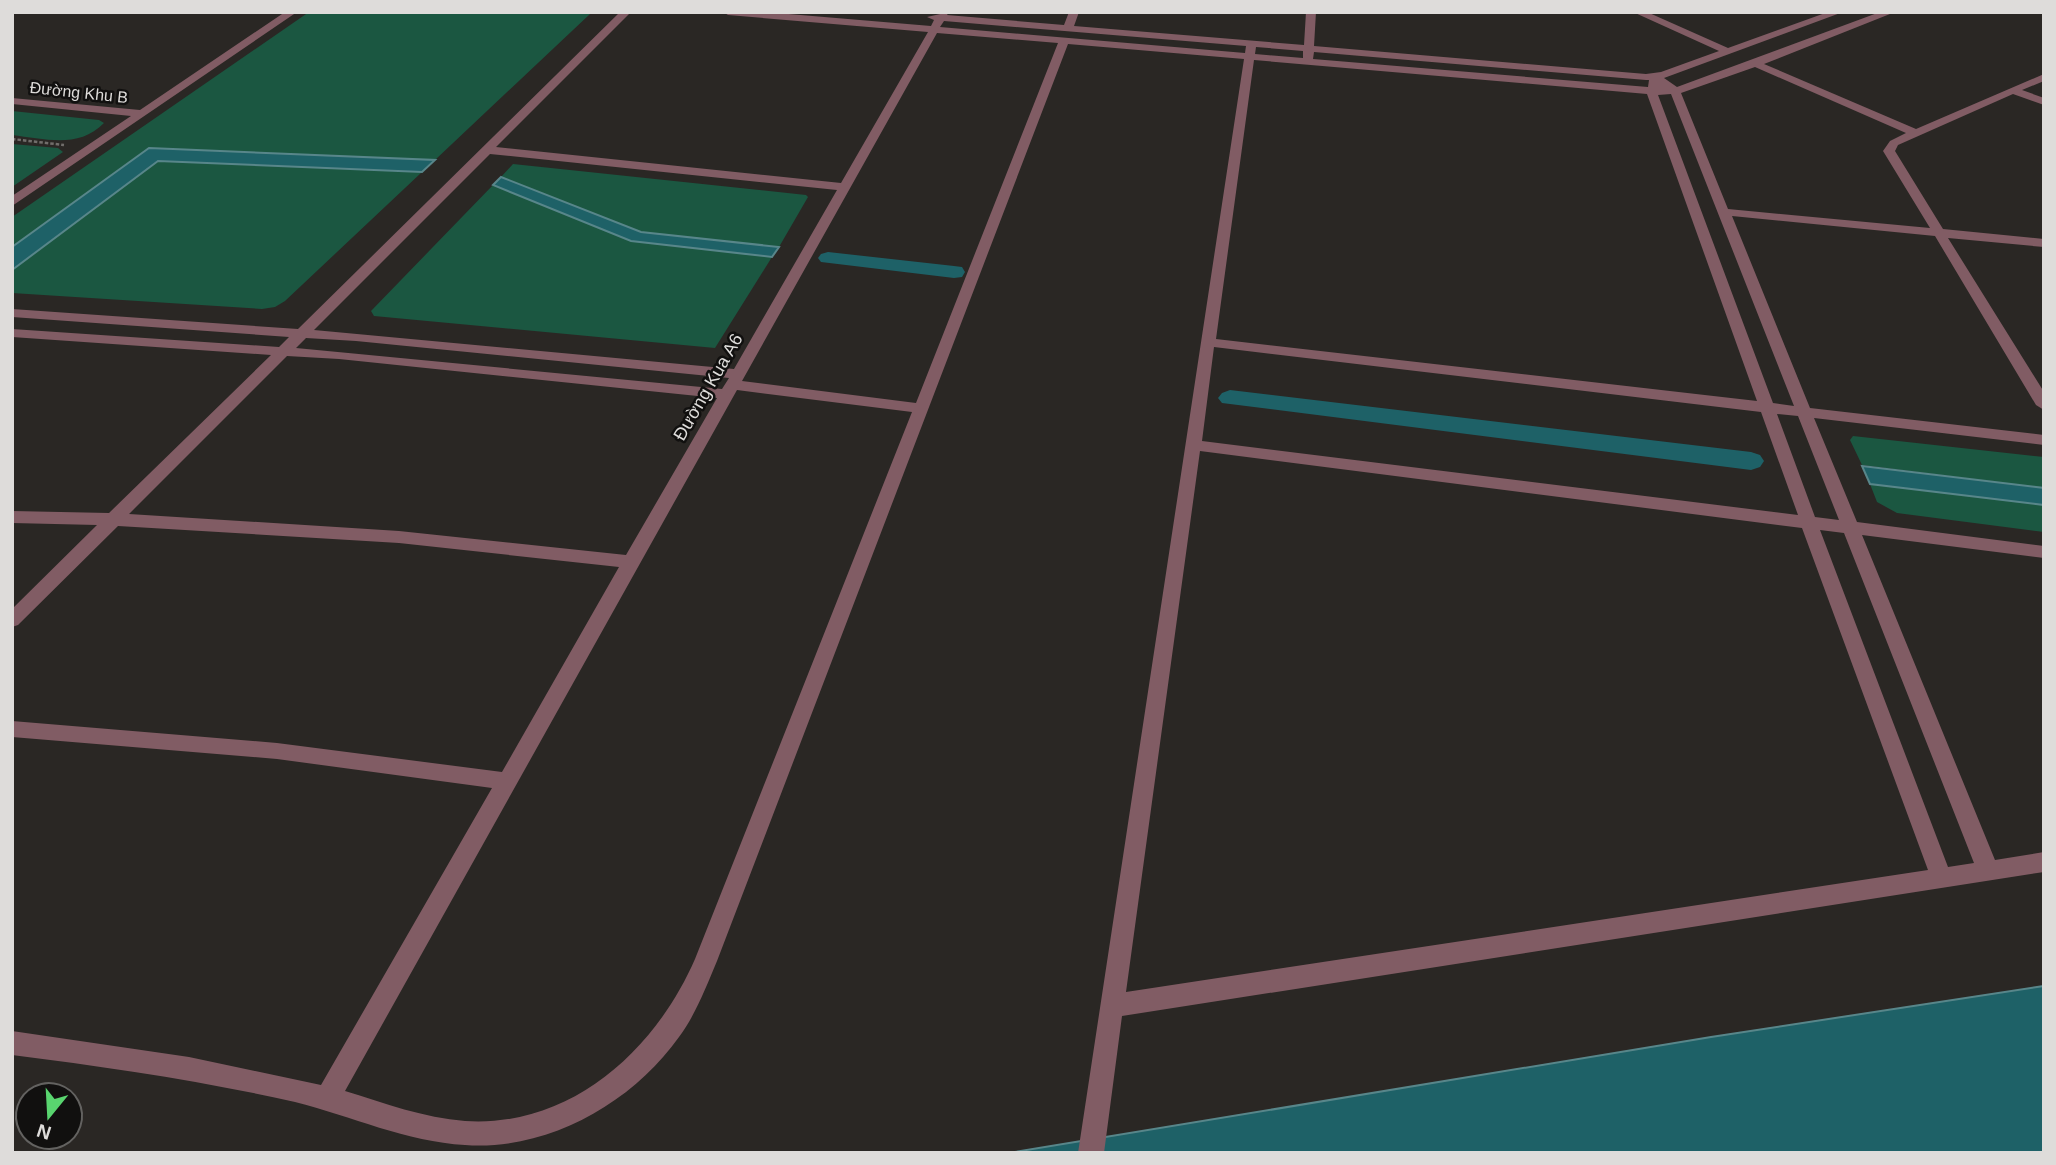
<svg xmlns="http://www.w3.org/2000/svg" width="2056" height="1165" viewBox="0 0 2056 1165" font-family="Helvetica,sans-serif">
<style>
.green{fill:#1b5741}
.water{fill:#1e6167;stroke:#58868a;stroke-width:2}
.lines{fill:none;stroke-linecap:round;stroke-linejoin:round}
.canal{fill:#1e6167;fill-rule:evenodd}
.path{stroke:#716e6b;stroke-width:2.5;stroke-dasharray:3.5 2;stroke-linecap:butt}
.minor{fill:#815c64;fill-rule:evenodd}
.labels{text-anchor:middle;stroke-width:5;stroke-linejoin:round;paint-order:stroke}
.far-street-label{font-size:16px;fill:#dedcda;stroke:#11100f}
.street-label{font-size:18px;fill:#dedcda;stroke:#11100f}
</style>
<rect width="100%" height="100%" fill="#2a2724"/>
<path class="green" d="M309,12L590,14L435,160L149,148L12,247V217Z
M12,111L99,120L104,123C79,149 45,139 12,135Z
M12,144L58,148L63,152L12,187Z
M158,161L422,172L285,301L275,307L262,309L12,293V270Z
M513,164L806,195L808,197L779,247L641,232L501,177Z
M493,185L631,241L772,257L715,348L374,316L371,311Z
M1853,436L2044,457V488L1862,465L1850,440Z
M1870,484L2044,505V532L1897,513L1877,502Z"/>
<path class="water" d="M149,148L435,160L422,172L158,161L12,270V247Z
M501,177L641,232L779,247L772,257L631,241L493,185Z
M1862,466L2044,488V505L1870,484Z
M2044,986V1153H1009L1711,1037Z"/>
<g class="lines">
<path class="canal" d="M828,252L954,266L962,267L965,272L962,277L954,278L821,262L818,258L821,254Z
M1230,390L1751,452L1760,455L1764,461L1760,467L1751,470L1222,403L1218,398L1222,393Z"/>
<path class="path" d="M12,139L64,145"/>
<path class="minor" d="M285,12H297L12,206V196L131,116L12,104V98L140,110Z
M620,12H631L496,147L841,183L928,32L728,15L723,12H765L931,26L934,20L927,17L949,12L947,15L1064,25L1069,12H1079L1074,26L1304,45L1306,12H1316L1314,46L1646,74L1661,72L1719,51L1633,12H1647L1728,48L1828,12H1843L1664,78L1677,87L1880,12H1895L1764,64L1916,129L2044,74V81L2022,90L2044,98V105L2013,94L1898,145L1895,151L1943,229L2044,239V247L1948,238L2044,392V410L2036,405L1935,236L1732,216L1810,408L2044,435V445L1814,418L1857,522L2044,546V558L1862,535L1995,860L2044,852V872L1122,1016L1104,1153H1078L1244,59L1068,44L717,961C706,987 696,1014 679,1037C632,1103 548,1151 465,1145C407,1142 351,1116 295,1102C202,1081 107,1067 12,1055V1031L189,1057L321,1085L492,788L277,759L12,737V721L277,743L502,772L619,567L399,543L118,526L18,625L12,627V609L97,525L12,523V511L109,513L271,355L12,337V329L279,347L289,337L12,317V309L298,329ZM944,21L1246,46L1245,53L940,27ZM937,33L1058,43L916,403L742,381ZM1256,47L1303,51V58L1255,54ZM1314,52L1646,80H1649L1648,87L1313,59ZM1254,60L1647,94L1757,401L1216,339ZM1755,67L1906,133L1890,141L1883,151L1930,228L1728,209L1681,93ZM1671,94L1794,406L1773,403L1658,95ZM490,154L837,190L734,369L314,330ZM306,338L356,341L729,378L722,389L296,348ZM1214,347L1761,412L1798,515L1202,441ZM287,356L339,359L717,398L626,555L399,531L129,514ZM737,390L912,412L695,959C655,1051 570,1128 465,1121C424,1118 384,1103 345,1091ZM1777,414L1798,416L1839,520L1815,517ZM1200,451L1802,528L1928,870L1126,992ZM1820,530L1844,533L1974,863L1948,867Z"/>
</g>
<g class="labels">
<g class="far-street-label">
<text transform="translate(79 92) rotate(6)" y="6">Đường Khu B</text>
</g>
<g class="street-label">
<text transform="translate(708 387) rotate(-60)" y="6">Đường Kua A6</text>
</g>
</g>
<rect width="2056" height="1165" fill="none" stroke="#dedcda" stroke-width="28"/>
<g transform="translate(49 1116) rotate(198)"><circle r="33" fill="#11100f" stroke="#636260" stroke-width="2"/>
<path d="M0-5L12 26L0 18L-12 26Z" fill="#59d56f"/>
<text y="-10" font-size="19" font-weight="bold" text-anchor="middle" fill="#dedcda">N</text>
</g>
</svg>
